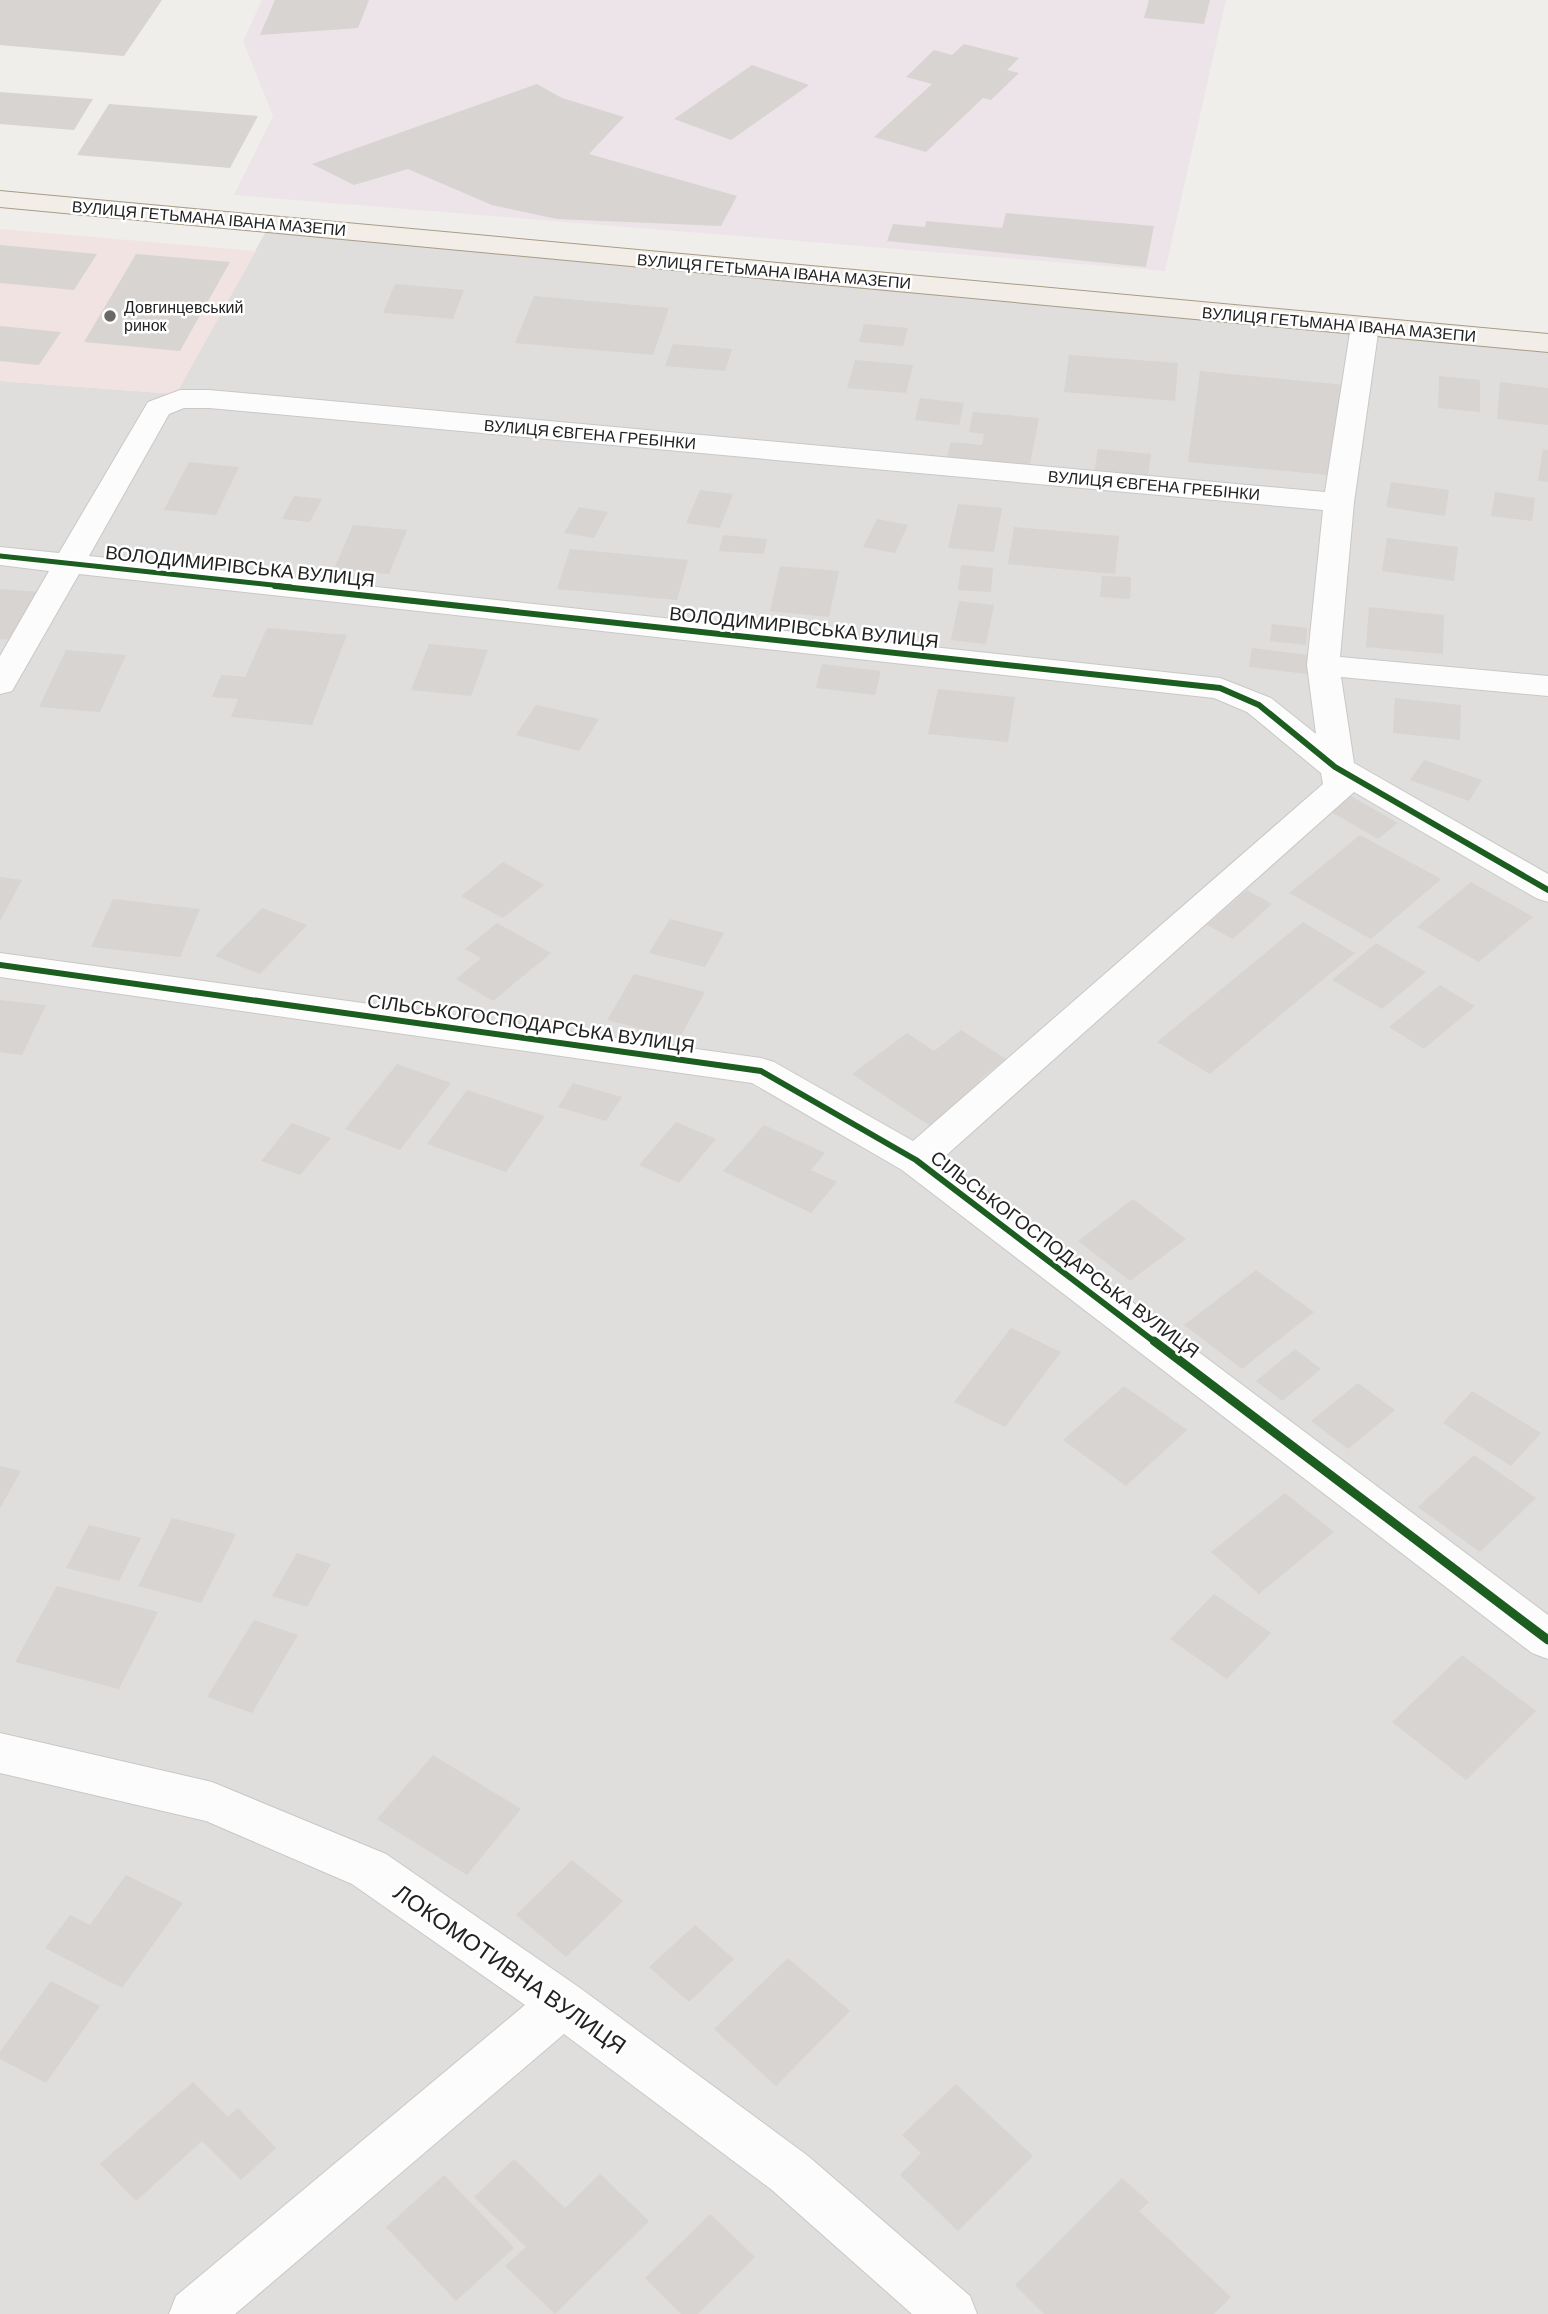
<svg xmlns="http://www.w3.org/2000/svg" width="1548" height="2314" viewBox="0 0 1548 2314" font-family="Barlow,sans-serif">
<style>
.residential{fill:#dfdedc}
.commercial{fill:#f1e3e1}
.industrial{fill:#ede4e9}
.building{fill:#d7d4d2}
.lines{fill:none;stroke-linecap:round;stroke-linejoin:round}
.minor-casing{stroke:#c9c8c7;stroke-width:2}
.major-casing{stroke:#a79c86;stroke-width:2}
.minor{fill:#fdfcfc;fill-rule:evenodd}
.major{fill:#f3ede7;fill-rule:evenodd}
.cycleway-far2-casing{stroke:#fff;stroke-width:9}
.cycleway-far1-casing{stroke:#fff;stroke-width:10}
.cycleway-casing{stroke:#fff;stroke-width:13}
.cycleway-far2{stroke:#1b5e20;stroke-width:5}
.cycleway-far1{stroke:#1b5e20;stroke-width:6}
.cycleway{stroke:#1b5e20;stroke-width:9}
.poi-dot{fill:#6a6968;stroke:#fff;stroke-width:2.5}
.labels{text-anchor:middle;stroke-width:5;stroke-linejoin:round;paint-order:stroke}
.far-street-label{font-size:16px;fill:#222;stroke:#fff}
.far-poi-label{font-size:16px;fill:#222;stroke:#fff;text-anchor:start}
.street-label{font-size:19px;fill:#222;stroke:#fff}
.near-street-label{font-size:23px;fill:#222;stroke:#fff}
</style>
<rect width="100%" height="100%" fill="#f0eeeb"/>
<path class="residential" d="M270,224L1548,343V2314H0V381L176,394Z"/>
<path class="commercial" d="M0,229L256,251L176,394L0,381Z"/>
<path class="industrial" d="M262,0H1226L1165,271L234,195L273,116L243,41Z"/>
<path class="building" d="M0,0H162L124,56L0,45Z
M275,0H369L358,28L260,35Z
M1149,0H1210L1204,24L1144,18Z
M964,44L1019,58L1007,70L1019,73L991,100L983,98L926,152L874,137L932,84L906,77L934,50L952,55Z
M752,65L809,85L731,140L674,119Z
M537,84L562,98L624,117L589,154L737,196L721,226L557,219L492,205L408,169L354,185L312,164Z
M0,92L93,99L74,130L0,124Z
M109,104L258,116L230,168L77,155Z
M1006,213L1154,226L1146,267L887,241L893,224L925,227L926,221L1002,228Z
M0,245L97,254L74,290L0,283Z
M136,254L230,262L180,351L84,342Z
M395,284L464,290L453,319L383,313Z
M534,296L669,308L653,355L515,343Z
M864,324L908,328L903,346L859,342Z
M0,326L61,332L39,365L0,361Z
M673,344L732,349L725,371L665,366Z
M1069,355L1178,363L1175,401L1064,392Z
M855,360L913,365L906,393L847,388Z
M1200,371L1345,385L1339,476L1188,462Z
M1439,376L1480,380V412L1438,408Z
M1500,382L1548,388V425L1497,419Z
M920,398L964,403L959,425L915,420Z
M973,412L1039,418L1029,469L946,461L951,442L982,445L984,434L969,432Z
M1098,449L1151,454L1148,477L1094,472Z
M1543,449L1548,450V482L1538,481Z
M189,462L239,467L216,515L164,510Z
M1391,482L1449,490L1445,516L1386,507Z
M700,490L733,494L720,528L686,523Z
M1495,492L1535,498L1532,521L1491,516Z
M294,496L322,499L310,522L282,519Z
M958,504L1002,508L994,552L948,548Z
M579,507L608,512L594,538L564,533Z
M877,519L908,525L895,553L863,547Z
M353,525L407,530L389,574L334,569Z
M1014,527L1119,536L1115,574L1008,564Z
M723,535L767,539L764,554L719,551Z
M1387,538L1458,547L1454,581L1382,571Z
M570,549L688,560L677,600L557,589Z
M961,565L993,568L991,592L958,590Z
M780,566L839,571L829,617L770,611Z
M1102,576L1131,577L1130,599L1100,597Z
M0,589L40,592L15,640L0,639Z
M959,601L994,605L986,644L951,640Z
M1369,607L1444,615L1443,654L1366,647Z
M1272,624L1307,628L1306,645L1270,641Z
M267,628L347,635L312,725L231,717L238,699L212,697L221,675L245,677Z
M429,644L488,650L471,696L411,690Z
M1252,648L1316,656L1315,675L1249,667Z
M66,650L126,655L100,712L39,707Z
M822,664L881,671L875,695L816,688Z
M938,689L1015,697L1008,742L928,734Z
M1395,698L1461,705L1460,740L1393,733Z
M536,705L599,719L579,751L516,735Z
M1424,760L1482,780L1469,801L1410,780Z
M1349,795L1398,823L1378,839L1328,810Z
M1360,835L1441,879L1371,939L1289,893Z
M503,862L544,885L503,918L461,896Z
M0,877L22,880L0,921Z
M1471,882L1533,917L1479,962L1417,927Z
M1247,890L1272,904L1233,939L1207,925Z
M113,899L200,909L180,957L91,947Z
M262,908L307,925L260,974L215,956Z
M670,919L724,933L705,967L649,953Z
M1303,922L1355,953L1210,1074L1157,1042Z
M497,923L551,953L493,1001L456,979L481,958L465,949Z
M1376,943L1426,972L1382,1009L1332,980Z
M634,974L705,992L679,1039L607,1020Z
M1440,985L1475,1006L1424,1049L1389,1027Z
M0,1000L46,1005L22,1055L0,1052Z
M961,1030L1006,1059L979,1080L993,1089L939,1132L852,1074L907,1033L934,1051Z
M397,1064L451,1083L400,1150L345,1129Z
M573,1083L622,1097L606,1121L558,1107Z
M467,1090L545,1116L506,1172L427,1144Z
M676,1122L716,1139L679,1183L639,1165Z
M292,1123L331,1138L300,1175L261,1161Z
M764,1125L825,1153L811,1170L837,1182L811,1213L723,1171Z
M1133,1199L1186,1239L1130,1281L1078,1241Z
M1256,1270L1314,1312L1242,1369L1184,1325Z
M1011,1328L1061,1352L1005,1427L954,1402Z
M1295,1349L1321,1369L1282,1401L1256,1381Z
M1358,1383L1395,1410L1348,1449L1311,1421Z
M1124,1386L1187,1430L1126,1486L1063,1440Z
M1472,1391L1541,1433L1511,1466L1443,1423Z
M1474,1455L1536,1498L1480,1552L1418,1507Z
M0,1466L21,1471L0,1508Z
M1285,1493L1334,1532L1259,1594L1211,1552Z
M172,1518L236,1534L201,1603L138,1586Z
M89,1525L141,1538L119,1581L66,1568Z
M297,1553L331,1564L307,1607L272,1596Z
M57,1586L158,1612L119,1689L15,1662Z
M1214,1594L1271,1633L1227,1679L1170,1639Z
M254,1620L298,1635L252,1713L207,1697Z
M1462,1655L1536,1711L1466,1780L1392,1722Z
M433,1755L521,1809L467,1875L377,1819Z
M572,1860L623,1901L566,1957L516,1915Z
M126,1875L183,1903L122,1988L45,1948L70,1915L90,1925Z
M695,1925L734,1959L689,2002L649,1967Z
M788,1958L850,2011L776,2086L714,2029Z
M51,1981L100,2006L46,2083L0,2059V2052Z
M193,2082L228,2117L238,2108L276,2148L241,2180L202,2141L136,2201L100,2164Z
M956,2084L1033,2156L958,2231L900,2175L921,2153L902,2135Z
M514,2159L565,2208L600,2174L649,2221L555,2314L505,2266L526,2247L474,2197Z
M444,2175L514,2248L456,2301L386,2227Z
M1122,2178L1149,2202L1139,2211L1231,2297L1214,2314H1044L1015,2285Z
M710,2214L755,2257L698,2314H681L645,2278Z"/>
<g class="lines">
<g class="minor-casing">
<path id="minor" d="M1365,317L1375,320L1379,326L1354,502L1340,657L1548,676V696L1341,677L1354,763L1548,874V902L1536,898L1354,792L942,1159L1548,1615V1659L1532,1653L902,1170L752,1083L0,977V953L761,1058L774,1062L913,1141L1323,784L1321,773L1247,712L1214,698L79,574L16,684L12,691L0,694V656L49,571L0,565V547L59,553L148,402L180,390H209L1325,492L1351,326L1355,320ZM184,408H209L1323,510L1307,665L1316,734L1271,698L1220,678L89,556L169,414Z
M0,1733L212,1782L386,1854L580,1988L808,2156L970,2296L977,2314H912L772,2190L564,2034L235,2314H169L176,2296L525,2005L352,1884L206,1821L0,1773Z"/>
</g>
<g class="major-casing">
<path id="major" d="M0,191L1548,334V352L0,207Z"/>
</g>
<use href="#minor" class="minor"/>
<use href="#major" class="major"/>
<g class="cycleway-far2-casing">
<path id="cycleway-far2" d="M0,556L291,587"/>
</g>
<g class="cycleway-far1-casing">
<path id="cycleway-far1" d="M275,586L1220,688L1259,705L1335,767L1548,890
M0,965L761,1071L916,1160L1156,1343"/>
</g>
<g class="cycleway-casing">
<path id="cycleway" d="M1154,1341L1548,1640"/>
</g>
<use href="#cycleway-far2" class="cycleway-far2"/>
<use href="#cycleway-far1" class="cycleway-far1"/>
<use href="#cycleway" class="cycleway"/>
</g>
<circle class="poi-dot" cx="110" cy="316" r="7"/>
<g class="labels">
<g class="far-street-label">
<text transform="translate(209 218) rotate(5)" y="6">ВУЛИЦЯ ГЕТЬМАНА ІВАНА МАЗЕПИ</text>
<text transform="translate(774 271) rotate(5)" y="6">ВУЛИЦЯ ГЕТЬМАНА ІВАНА МАЗЕПИ</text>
<text transform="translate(1339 324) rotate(5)" y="6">ВУЛИЦЯ ГЕТЬМАНА ІВАНА МАЗЕПИ</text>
<text transform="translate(590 434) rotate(5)" y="6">ВУЛИЦЯ ЄВГЕНА ГРЕБІНКИ</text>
<text transform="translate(1154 485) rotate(5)" y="6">ВУЛИЦЯ ЄВГЕНА ГРЕБІНКИ</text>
</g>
<g class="far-poi-label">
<text x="124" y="313">Довгинцевський<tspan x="124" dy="18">ринок</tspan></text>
</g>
<g class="street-label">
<text transform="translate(240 566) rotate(6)" y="7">ВОЛОДИМИРІВСЬКА ВУЛИЦЯ</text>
<text transform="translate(804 627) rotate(6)" y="7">ВОЛОДИМИРІВСЬКА ВУЛИЦЯ</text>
<text transform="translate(531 1023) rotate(8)" y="7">СІЛЬСЬКОГОСПОДАРСЬКА ВУЛИЦЯ</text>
<text transform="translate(1065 1254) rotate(37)" y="7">СІЛЬСЬКОГОСПОДАРСЬКА ВУЛИЦЯ</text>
</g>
<g class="near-street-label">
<text transform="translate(510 1969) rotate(35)" y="8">ЛОКОМОТИВНА ВУЛИЦЯ</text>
</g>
</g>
</svg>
